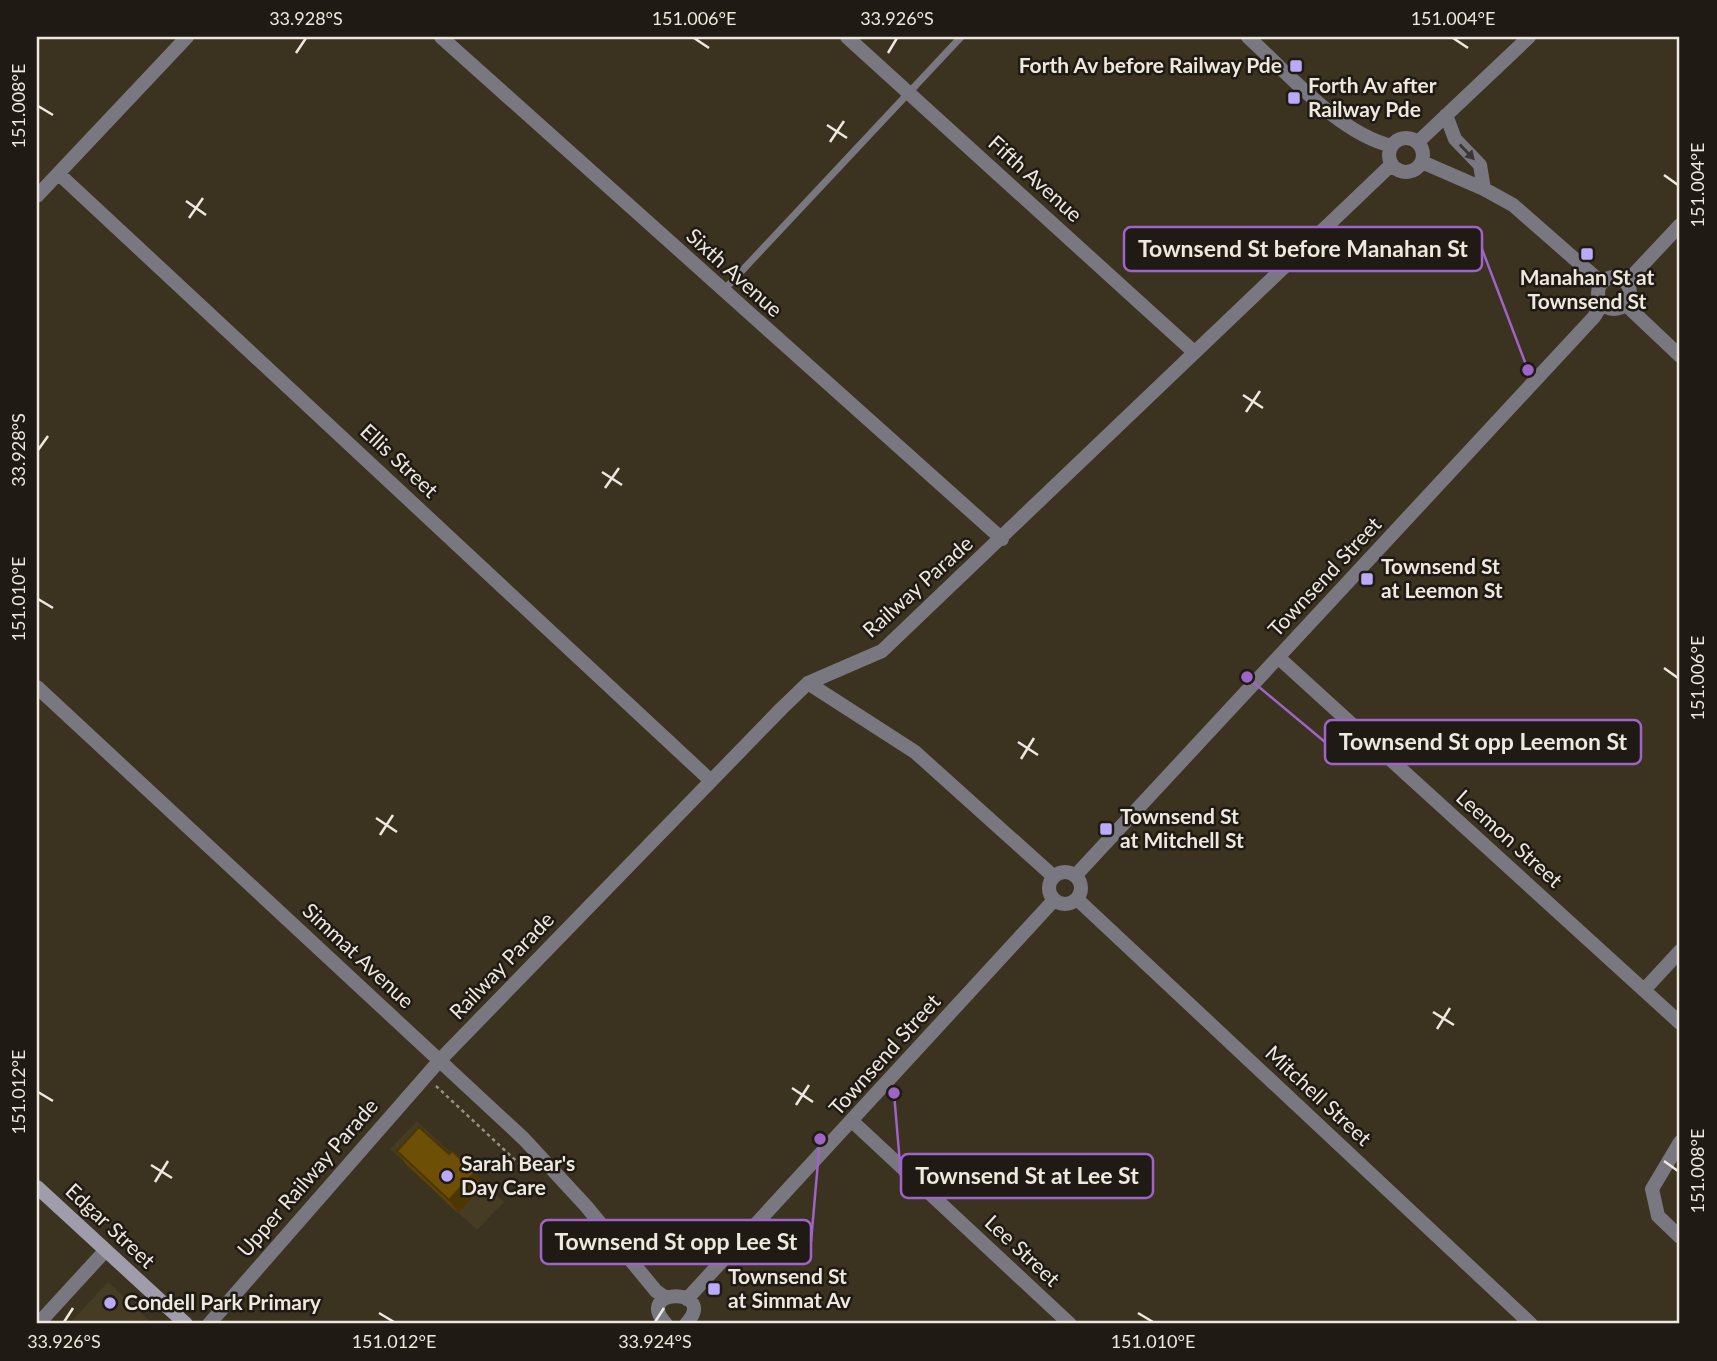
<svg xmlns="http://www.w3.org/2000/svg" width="1717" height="1361" viewBox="0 0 1717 1361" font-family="Lato,sans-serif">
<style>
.built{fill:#463b23}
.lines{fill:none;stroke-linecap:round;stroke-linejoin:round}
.path{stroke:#989183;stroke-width:2.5;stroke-dasharray:3.5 3.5;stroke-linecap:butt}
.lane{stroke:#797780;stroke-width:7}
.street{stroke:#797780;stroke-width:14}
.secondary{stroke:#9f9dac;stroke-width:14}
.wall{fill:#5e4405}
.shaded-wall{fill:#4c3704}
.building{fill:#6d4f06;stroke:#4c3704;stroke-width:2}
.oneway{fill:#3a3634}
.ticks{fill:none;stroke:#eee8de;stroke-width:2.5}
.poi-dot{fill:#baaaf7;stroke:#1f1a13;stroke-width:2.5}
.labels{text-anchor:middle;stroke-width:5;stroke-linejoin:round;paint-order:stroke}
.poi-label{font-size:21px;font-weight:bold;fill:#eee8de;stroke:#1f1a13;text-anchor:start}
.street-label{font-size:21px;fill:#eee8de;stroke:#1f1a13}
.leader{fill:none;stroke:#9e64c8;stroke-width:2.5}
.callout-dot{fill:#9e64c8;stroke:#1f1a13;stroke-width:2.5}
.callout{fill:#1f1a13;stroke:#9e64c8;stroke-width:2.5}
.callout-label{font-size:23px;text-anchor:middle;font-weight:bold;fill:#eee8de}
.neatline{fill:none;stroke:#eee8de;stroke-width:2.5}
.ticks-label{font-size:18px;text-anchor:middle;fill:#eee8de}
</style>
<rect width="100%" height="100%" fill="#3b3220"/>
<path class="built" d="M417,1121L504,1202L477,1230L390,1149Z
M108,1282L153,1324H69Z"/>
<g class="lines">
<path class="path" d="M436,1086L528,1172"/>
<path class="lane" d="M723,291L961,37"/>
<path class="street" d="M441,37L1002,539
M847,37L1194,352
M1248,37C1289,74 1338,133 1392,146
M1446,115L1455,139L1480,165L1484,189
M1389 155a17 17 0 1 1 34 0a17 17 0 1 1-34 0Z
M1418,142L1529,37
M1422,162L1484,189L1513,205L1602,283
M59,174L710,780
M37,196L187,37
M1598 293a16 16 0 1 1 32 0a16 16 0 1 1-32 0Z
M1624,281L1634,274L1680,225
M1625,304L1680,356
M1279,658L1680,1023
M808,683L915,752L1053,876
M37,687L524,1139L586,1206L656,1291L666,1298
M1049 888a16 16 0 1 1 32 0a16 16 0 1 1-32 0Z
M1076,875L1594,317L1602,304
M1077,899L1531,1324
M1644,990L1680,951
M853,1122L1070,1324
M1680,1142L1652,1189L1658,1216L1680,1237
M687,1299L1054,900
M38,1324L105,1251
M209,1324L440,1060L781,709L808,683L882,651L1392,164
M666,1324C632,1287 720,1287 686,1324"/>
<path class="secondary" d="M37,1187L186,1324"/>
</g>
<path class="wall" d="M397,1151L449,1154L475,1172L484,1185L458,1213L406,1164Z"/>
<path class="shaded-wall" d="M475,1172L484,1185L458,1213L449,1200Z"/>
<path class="building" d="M419,1127L449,1154L452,1151L475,1172L449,1200L397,1151Z"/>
<defs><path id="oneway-solid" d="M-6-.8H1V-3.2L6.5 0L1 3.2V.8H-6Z" transform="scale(1.75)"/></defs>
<use class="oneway" href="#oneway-solid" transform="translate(1467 152) rotate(46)"/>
<path class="ticks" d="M694,38L709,48M1453,38L1468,48M296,53L306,38M888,53L897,38M38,106L53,115M827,125L847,138M830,142L844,121M1664,175L1678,185M186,201L206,215M189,218L203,198M1243,395L1263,408M1246,412L1260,391M38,450L48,436M602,472L622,485M605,488L619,468M38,599L53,608M1664,668L1678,678M1018,742L1038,755M1021,759L1034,738M376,818L397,832M380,835L393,815M1433,1012L1454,1025M1437,1029L1450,1008M792,1088L813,1102M38,1092L53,1101M796,1105L809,1085M1664,1161L1678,1171M151,1165L172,1178M155,1182L168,1161M379,1313L394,1322M1138,1313L1153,1322M64,1322L73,1308M655,1322L664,1308"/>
<g class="poi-dot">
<rect x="1289" y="59" width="14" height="14" rx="3.5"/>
<rect x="1287" y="91" width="14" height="14" rx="3.5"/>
<rect x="1580" y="247" width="14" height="14" rx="3.5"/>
<rect x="1360" y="572" width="14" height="14" rx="3.5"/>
<rect x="1099" y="822" width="14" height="14" rx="3.5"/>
<circle cx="447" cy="1176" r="7"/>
<rect x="707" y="1282" width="14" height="14" rx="3.5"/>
<circle cx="110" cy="1303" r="7"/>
</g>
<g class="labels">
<g class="poi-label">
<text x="1282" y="73" text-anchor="end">Forth Av before Railway Pde</text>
<text x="1308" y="93">Forth Av after<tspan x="1308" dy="24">Railway Pde</tspan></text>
<text x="1587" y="285" text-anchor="middle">Manahan St at<tspan x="1587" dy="24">Townsend St</tspan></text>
<text x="1381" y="574">Townsend St<tspan x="1381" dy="24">at Leemon St</tspan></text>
<text x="1120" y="824">Townsend St<tspan x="1120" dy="24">at Mitchell St</tspan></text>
<text x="461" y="1171">Sarah Bear's<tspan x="461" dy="24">Day Care</tspan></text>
<text x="728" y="1284">Townsend St<tspan x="728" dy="24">at Simmat Av</tspan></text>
<text x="124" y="1310">Condell Park Primary</text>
</g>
<g class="street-label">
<text transform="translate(1035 179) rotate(42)" y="7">Fifth Avenue</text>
<text transform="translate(734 273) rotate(42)" y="7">Sixth Avenue</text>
<text transform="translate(399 461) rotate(43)" y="7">Ellis Street</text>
<text transform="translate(1325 577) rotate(-47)" y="7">Townsend Street</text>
<text transform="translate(918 587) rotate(-42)" y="7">Railway Parade</text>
<text transform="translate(1509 839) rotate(42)" y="7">Leemon Street</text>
<text transform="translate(358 956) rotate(43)" y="7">Simmat Avenue</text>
<text transform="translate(502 966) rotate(-46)" y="7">Railway Parade</text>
<text transform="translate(885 1055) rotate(-48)" y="7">Townsend Street</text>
<text transform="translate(1318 1096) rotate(43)" y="7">Mitchell Street</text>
<text transform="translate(308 1178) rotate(-49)" y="7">Upper Railway Parade</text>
<text transform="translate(110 1226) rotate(43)" y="7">Edgar Street</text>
<text transform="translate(1022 1251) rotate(43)" y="7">Lee Street</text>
</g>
</g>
<path class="leader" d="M1528 370L1482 249M1247 677L1325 742M894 1093L901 1176M820 1139L811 1242"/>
<g class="callout-dot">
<circle cx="1528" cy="370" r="7"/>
<circle cx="1247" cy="677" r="7"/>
<circle cx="894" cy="1093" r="7"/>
<circle cx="820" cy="1139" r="7"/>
</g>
<g class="callout">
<rect x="1124" y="227" width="358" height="44" rx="7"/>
<rect x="1325" y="720" width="316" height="44" rx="7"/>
<rect x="901" y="1154" width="252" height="44" rx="7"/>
<rect x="541" y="1220" width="270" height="44" rx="7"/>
</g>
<g class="callout-label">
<text x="1303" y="257">Townsend St before Manahan St</text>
<text x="1483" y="750">Townsend St opp Leemon St</text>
<text x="1027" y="1184">Townsend St at Lee St</text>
<text x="676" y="1250">Townsend St opp Lee St</text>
</g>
<rect width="1717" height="1361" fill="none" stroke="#1f1a13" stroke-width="77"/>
<rect x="38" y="38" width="1640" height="1284" class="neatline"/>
<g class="ticks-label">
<text x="306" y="25">33.928°S</text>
<text x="694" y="25">151.006°E</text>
<text x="897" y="25">33.926°S</text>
<text x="1453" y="25">151.004°E</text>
<text transform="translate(19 106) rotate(-90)" y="6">151.008°E</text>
<text transform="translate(1698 185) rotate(-90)" y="6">151.004°E</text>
<text transform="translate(19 450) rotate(-90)" y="6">33.928°S</text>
<text transform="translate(19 599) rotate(-90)" y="6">151.010°E</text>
<text transform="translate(1698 678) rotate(-90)" y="6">151.006°E</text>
<text transform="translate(19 1092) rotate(-90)" y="6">151.012°E</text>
<text transform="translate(1698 1171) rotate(-90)" y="6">151.008°E</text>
<text x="64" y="1348">33.926°S</text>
<text x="394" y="1348">151.012°E</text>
<text x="655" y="1348">33.924°S</text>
<text x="1153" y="1348">151.010°E</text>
</g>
</svg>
